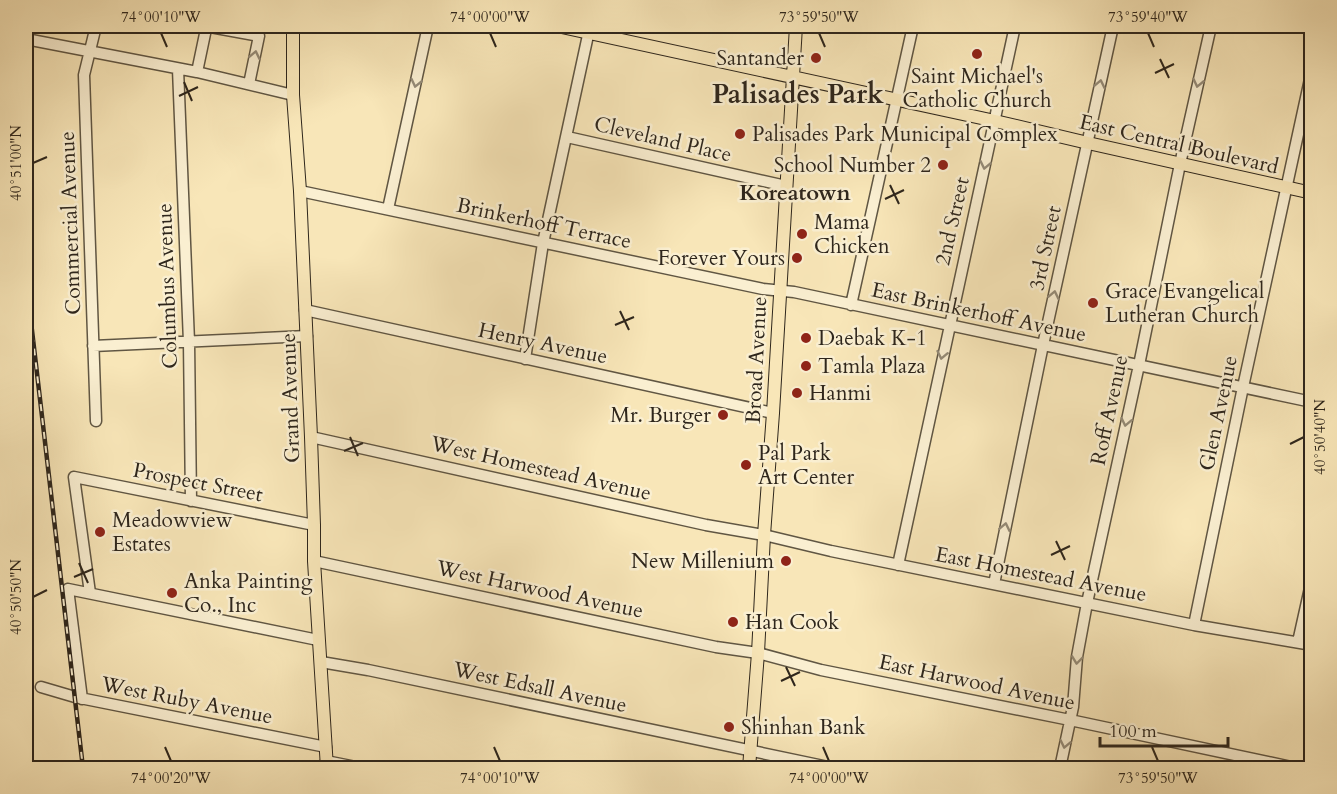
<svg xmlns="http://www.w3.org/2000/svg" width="1337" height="794" viewBox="0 0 1337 794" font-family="Cardo,serif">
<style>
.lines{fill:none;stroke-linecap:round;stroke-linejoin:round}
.minor-casing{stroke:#605643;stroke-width:13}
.major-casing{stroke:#2e261c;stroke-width:14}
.minor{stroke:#faefd1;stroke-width:10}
.major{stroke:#f8e6b8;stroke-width:12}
.rail-casing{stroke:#2e261c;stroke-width:4.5}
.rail{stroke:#faefd1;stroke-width:2;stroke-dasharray:7;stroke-linecap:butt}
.oneway{stroke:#948a76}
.ticks{fill:none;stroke:#2e261c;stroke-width:2}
.poi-dot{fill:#8f2418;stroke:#faefd1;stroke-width:2}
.labels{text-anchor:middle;stroke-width:5;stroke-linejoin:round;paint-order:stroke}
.poi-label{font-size:21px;fill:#2e261c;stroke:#faefd1;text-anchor:start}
.street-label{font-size:21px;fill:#2e261c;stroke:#faefd1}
.neighbourhood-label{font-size:22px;font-weight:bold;fill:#2e261c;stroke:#faefd1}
.district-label{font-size:27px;font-weight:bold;fill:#2e261c;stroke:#faefd1}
.neatline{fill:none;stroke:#2e261c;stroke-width:2}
.ticks-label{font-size:15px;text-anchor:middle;fill:#2e261c}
</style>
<rect width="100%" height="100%" fill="#f8e6b8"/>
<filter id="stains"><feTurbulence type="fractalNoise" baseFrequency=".00333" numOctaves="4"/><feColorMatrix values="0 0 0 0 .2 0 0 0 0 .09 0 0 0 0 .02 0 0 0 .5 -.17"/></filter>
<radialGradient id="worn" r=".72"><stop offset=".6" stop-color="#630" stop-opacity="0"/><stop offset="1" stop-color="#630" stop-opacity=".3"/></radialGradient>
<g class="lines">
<g class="minor-casing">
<path id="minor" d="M96,26L84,75L96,421
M205,26L259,36L249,84
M26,39L197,72L293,95
M178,69L189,342L191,501
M197,72L206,29L205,26
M567,137L786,186
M300,191L763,289L794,292L1312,402
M388,209L428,26
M851,305L913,26
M305,310L773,413
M93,346L307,336
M525,359L543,243L590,26
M311,437L706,525L764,535L831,551L1194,625L1312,645
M314,561L716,647L758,653L821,670L1070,720L1296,768
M898,565L1015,26
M994,584L1043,345L1113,26
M90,593L74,477L314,525
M1194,625L1243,387L1312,70
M1298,642L1312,579
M321,662L368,670L833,768
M41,687L75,697L326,747
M82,699L68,589L318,640
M326,761L361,768
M1060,768L1073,707L1077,657L1087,603L1139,365L1180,164L1211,26"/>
</g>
<g class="major-casing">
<path id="major" d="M293,26V95L300,191L311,437L314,525V561L327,768
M557,26L995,121L1088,143L1312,193
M749,768L758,653L764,535L773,413L796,26"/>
</g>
<use href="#minor" class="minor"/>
<use href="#major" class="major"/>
<g class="rail-casing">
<path id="rail" d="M26,279L83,768"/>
</g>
<use href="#rail" class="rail"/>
</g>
<defs><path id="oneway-chevron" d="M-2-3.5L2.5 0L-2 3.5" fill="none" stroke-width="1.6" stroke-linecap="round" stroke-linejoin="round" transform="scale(1.5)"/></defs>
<g class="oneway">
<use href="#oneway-chevron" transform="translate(255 55) rotate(-78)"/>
<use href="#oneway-chevron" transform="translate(416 83) rotate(103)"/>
<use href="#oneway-chevron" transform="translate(1198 83) rotate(103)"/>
<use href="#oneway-chevron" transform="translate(1100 84) rotate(-78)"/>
<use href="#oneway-chevron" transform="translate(985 165) rotate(102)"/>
<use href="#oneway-chevron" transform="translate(1054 295) rotate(-78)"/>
<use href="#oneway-chevron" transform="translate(942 355) rotate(102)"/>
<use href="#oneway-chevron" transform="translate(1126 422) rotate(102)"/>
<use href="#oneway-chevron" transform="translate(1005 527) rotate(-78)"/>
<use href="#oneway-chevron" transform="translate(1077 660) rotate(97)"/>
<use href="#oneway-chevron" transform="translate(1065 744) rotate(102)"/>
</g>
<path class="ticks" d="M161,33L167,47M490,33L496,47M819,33L825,47M1148,33L1154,47M1160,59L1169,78M1155,73L1174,64M184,82L192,101M179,96L198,87M33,163L47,157M890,185L899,204M885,199L904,190M620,311L629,330M615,325L634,317M350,437L358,456M1290,444L1304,437M344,451L363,443M1056,541L1065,560M1051,555L1070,546M79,563L88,583M74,577L93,569M33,597L47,590M786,667L795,686M781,681L800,672M165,747L171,761M494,747L500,761M823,747L829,761M1152,747L1158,761"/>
<g class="poi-dot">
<circle cx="977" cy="54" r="6"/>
<circle cx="816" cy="58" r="6"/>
<circle cx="740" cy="134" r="6"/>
<circle cx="943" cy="165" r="6"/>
<circle cx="802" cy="234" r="6"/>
<circle cx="797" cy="258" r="6"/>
<circle cx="1093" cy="303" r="6"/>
<circle cx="806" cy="338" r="6"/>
<circle cx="806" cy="366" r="6"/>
<circle cx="797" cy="393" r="6"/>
<circle cx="723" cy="415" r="6"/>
<circle cx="746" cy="465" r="6"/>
<circle cx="100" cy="532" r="6"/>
<circle cx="786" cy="561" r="6"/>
<circle cx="172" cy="593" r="6"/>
<circle cx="733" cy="622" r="6"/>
<circle cx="729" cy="727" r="6"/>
</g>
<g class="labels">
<g class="poi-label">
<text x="804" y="65" text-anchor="end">Santander</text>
<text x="977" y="83" text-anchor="middle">Saint Michael's<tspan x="977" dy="24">Catholic Church</tspan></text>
<text x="752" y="141">Palisades Park Municipal Complex</text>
<text x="931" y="172" text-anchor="end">School Number 2</text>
<text x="814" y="229">Mama<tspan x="814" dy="24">Chicken</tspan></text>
<text x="785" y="265" text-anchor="end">Forever Yours</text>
<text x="1105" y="298">Grace Evangelical<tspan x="1105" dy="24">Lutheran Church</tspan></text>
<text x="818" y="345">Daebak K-1</text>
<text x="818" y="373">Tamla Plaza</text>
<text x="809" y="400">Hanmi</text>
<text x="711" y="422" text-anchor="end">Mr. Burger</text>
<text x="758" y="460">Pal Park<tspan x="758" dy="24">Art Center</tspan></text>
<text x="112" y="527">Meadowview<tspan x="112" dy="24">Estates</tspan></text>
<text x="774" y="568" text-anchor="end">New Millenium</text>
<text x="184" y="588">Anka Painting<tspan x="184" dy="24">Co., Inc</tspan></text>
<text x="745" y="629">Han Cook</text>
<text x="741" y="734">Shinhan Bank</text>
</g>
<g class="street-label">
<text transform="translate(663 139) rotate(13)" y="7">Cleveland Place</text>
<text transform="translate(1179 144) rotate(13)" y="7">East Central Boulevard</text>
<text transform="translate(952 221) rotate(-77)" y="7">2nd Street</text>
<text transform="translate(70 223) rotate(-92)" y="7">Commercial Avenue</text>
<text transform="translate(544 223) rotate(12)" y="7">Brinkerhoff Terrace</text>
<text transform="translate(1045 248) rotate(-78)" y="7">3rd Street</text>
<text transform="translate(167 286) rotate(-92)" y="7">Columbus Avenue</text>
<text transform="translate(979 312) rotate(12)" y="7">East Brinkerhoff Avenue</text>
<text transform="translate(543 343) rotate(12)" y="7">Henry Avenue</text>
<text transform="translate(756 360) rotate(-87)" y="7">Broad Avenue</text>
<text transform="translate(290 398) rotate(-92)" y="7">Grand Avenue</text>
<text transform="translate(1109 410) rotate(-78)" y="7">Roff Avenue</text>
<text transform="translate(1218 413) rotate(-78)" y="7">Glen Avenue</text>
<text transform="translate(541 468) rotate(13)" y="7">West Homestead Avenue</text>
<text transform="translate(198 482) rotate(11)" y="7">Prospect Street</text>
<text transform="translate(1041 574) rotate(11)" y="7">East Homestead Avenue</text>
<text transform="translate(540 589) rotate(12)" y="7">West Harwood Avenue</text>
<text transform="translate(977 682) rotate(12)" y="7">East Harwood Avenue</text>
<text transform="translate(540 687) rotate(12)" y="7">West Edsall Avenue</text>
<text transform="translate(187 700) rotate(11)" y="7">West Ruby Avenue</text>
</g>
<g class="neighbourhood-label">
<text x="795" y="200">Koreatown</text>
</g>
<g class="district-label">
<text x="798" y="103">Palisades Park</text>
</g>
</g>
<rect width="1337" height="794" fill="none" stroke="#f8e6b8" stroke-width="66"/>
<path d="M1100 737v9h128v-9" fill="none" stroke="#2e261c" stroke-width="3"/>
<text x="1109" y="737" font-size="18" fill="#2e261c" stroke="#faefd1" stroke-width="4.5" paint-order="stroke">100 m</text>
<rect x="33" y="33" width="1271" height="728" class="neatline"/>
<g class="ticks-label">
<text x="161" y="22">74°00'10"W</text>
<text x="490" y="22">74°00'00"W</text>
<text x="819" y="22">73°59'50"W</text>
<text x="1148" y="22">73°59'40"W</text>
<text transform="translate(16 163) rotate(-90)" y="5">40°51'00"N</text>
<text transform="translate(1320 437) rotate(-90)" y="5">40°50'40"N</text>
<text transform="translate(16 597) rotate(-90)" y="5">40°50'50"N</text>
<text x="171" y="783">74°00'20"W</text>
<text x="500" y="783">74°00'10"W</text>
<text x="829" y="783">74°00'00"W</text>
<text x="1158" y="783">73°59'50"W</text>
</g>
<rect width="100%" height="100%" filter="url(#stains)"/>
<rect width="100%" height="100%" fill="url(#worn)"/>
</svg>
